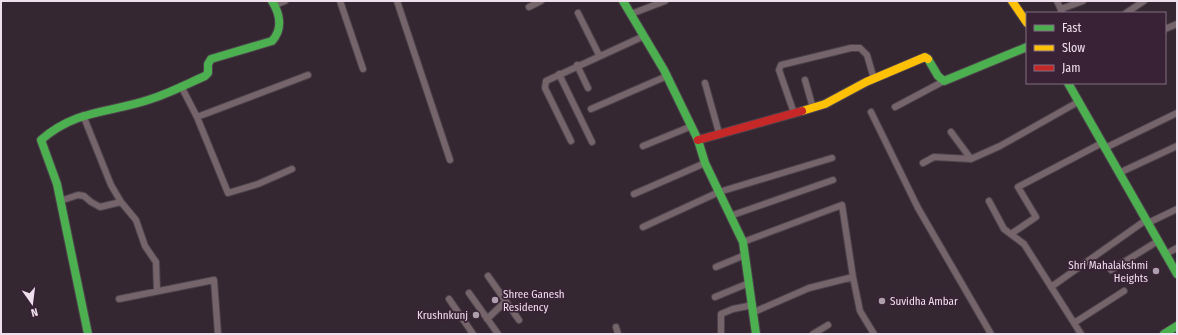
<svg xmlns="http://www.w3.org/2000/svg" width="1178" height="335" viewBox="0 0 1178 335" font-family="'Fira Sans Condensed',sans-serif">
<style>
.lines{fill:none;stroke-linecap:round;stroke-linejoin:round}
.street-casing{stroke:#4d424b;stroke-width:8}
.fast-casing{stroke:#4d424b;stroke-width:10}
.slow-casing{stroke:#4d424b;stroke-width:10}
.jam-casing{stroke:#4d424b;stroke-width:10}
.street{stroke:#75656a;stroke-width:6}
.fast{stroke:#4caf50;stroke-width:8}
.slow{stroke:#ffc107;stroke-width:8}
.jam{stroke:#c62828;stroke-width:8}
.poi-dot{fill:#ae9fac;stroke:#392236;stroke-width:1.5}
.labels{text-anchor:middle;stroke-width:3.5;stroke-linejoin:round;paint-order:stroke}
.poi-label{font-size:11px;fill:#f0e0ee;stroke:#392236;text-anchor:end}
</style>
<rect width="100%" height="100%" fill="#342732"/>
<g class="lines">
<g class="street-casing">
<path id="street" d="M340,1L363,69
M397,1L450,160
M1057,1L1062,12
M275,5L285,1
M529,7L541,1
M1061,9L1083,1
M578,13L599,55
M1126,13L1144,1
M631,14L665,1
M1165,29L1177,24
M577,65L588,88
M559,74L592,142
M805,80L813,108
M705,83L719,133
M181,86L197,117L228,193L258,184L292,169
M895,107L944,81
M591,109L667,76
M871,112L918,208L991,334
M794,113L779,70L781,65L851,48H860L867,55L874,79
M83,115L111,185L121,202L136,220L145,246L156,262L157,291
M197,117L308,75
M951,132L971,159
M571,141L545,88L546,81L644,36
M643,146L692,126
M1105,148L1177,113
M923,163L934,157L971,159L1000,146L1078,102
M1119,173L1177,146
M634,194L705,163
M60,201L78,195L84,196L91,202L100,207L121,202
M989,201L1004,229L1024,244L1081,334
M730,216L833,180
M1148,223L1177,209
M643,227L719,192L832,158
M1011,234L1036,217L1018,187L1102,143
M743,242L842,205L853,277L860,311L874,334
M1166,254L1177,248
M716,267L745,255
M1111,270L1158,241
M488,276L519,320
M1051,287L1146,220
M469,293L498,334
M715,297L749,283
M119,299L214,280L218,334
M449,299L473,334
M754,312L809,288L853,277
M487,319L506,301
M1074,323L1124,291
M616,327L618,334
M721,334V314L733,309L753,305
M813,334L828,325"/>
</g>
<g class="fast-casing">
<path id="fast" d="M623,1L664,70L698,140L705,163L743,242L756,334
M928,59L938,76L944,81L1027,47
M1068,83L1177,274
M88,334L57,184L41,140C76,109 111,113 151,99C170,93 187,84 205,76L208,73V64L211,59L272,41C283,29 280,14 272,1
M1164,334L1177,326"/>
</g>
<g class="slow-casing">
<path id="slow" d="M1012,1L1027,23
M802,111L825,104L866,82L925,57L928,59"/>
</g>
<g class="jam-casing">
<path id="jam" d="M698,140L802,111"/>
</g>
<use href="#street" class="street"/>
<use href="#fast" class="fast"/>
<use href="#slow" class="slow"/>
<use href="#jam" class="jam"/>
</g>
<g class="poi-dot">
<circle cx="1156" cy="271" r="4"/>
<circle cx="495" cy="300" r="4"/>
<circle cx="882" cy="301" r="4"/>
<circle cx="476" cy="315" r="4"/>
</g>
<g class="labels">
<g class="poi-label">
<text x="1148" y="269">Shri Mahalakshmi<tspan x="1148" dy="13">Heights</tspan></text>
<text x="503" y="298" text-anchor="start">Shree Ganesh<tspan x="503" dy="13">Residency</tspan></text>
<text x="890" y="305" text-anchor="start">Suvidha Ambar</text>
<text x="468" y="319">Krushnkunj</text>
</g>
</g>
<rect width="1178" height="335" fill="none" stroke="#f0e0ee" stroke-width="4"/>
<rect x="1026" y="12" width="140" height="72" fill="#392236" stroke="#826e80"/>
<rect x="1034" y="25" width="20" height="6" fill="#4caf50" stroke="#826e80"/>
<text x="1062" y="32" font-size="12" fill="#f0e0ee">Fast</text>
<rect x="1034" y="45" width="20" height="6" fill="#ffc107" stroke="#826e80"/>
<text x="1062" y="52" font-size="12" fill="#f0e0ee">Slow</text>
<rect x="1034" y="65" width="20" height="6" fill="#c62828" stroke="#826e80"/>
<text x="1062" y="72" font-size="12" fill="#f0e0ee">Jam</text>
<g transform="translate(32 303) rotate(166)" stroke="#392236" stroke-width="3" paint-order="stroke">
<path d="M0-3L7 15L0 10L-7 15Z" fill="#f0e0ee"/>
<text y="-6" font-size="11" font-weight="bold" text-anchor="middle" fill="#f0e0ee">N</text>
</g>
</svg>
